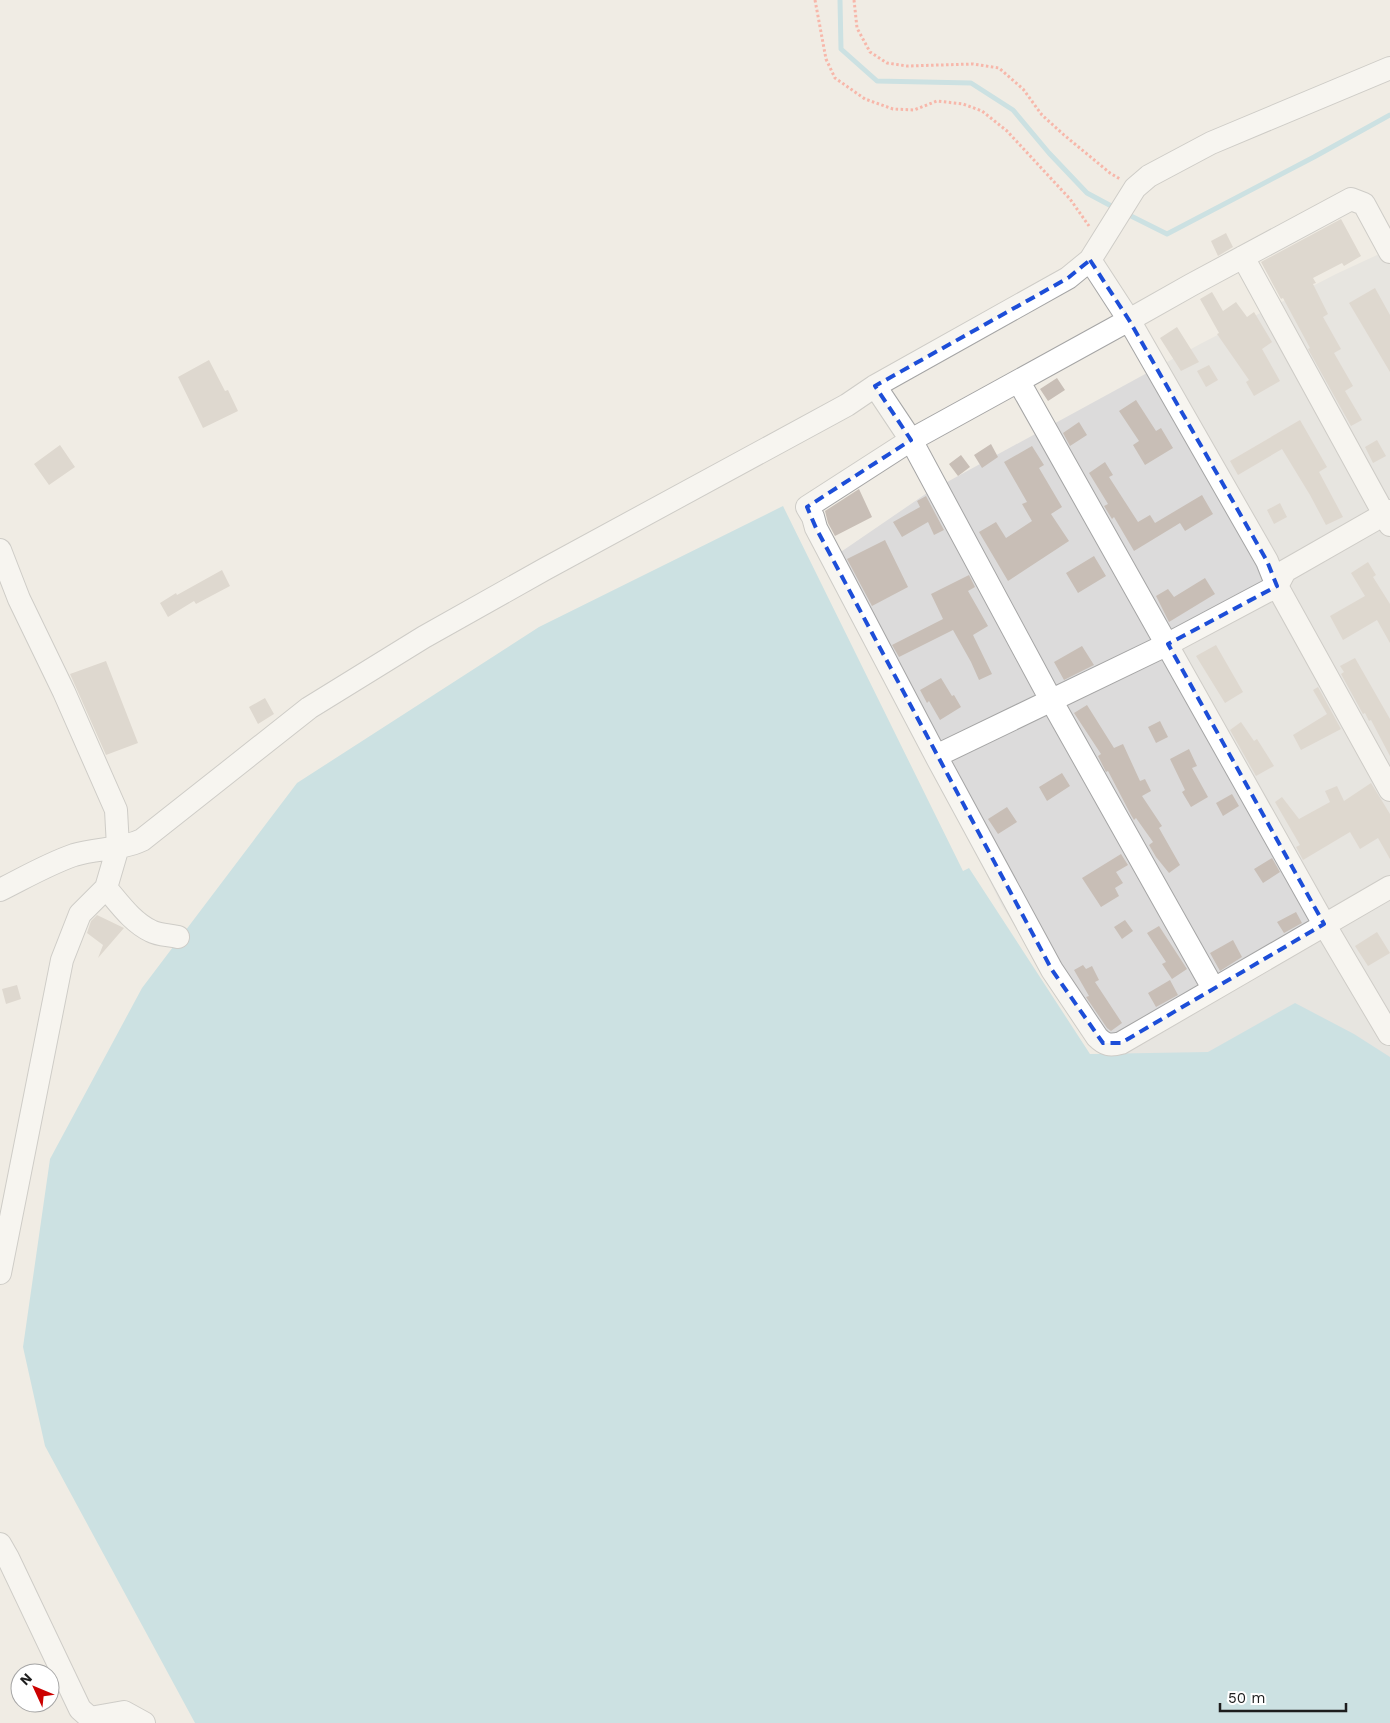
<svg xmlns="http://www.w3.org/2000/svg" width="1390" height="1723" viewBox="0 0 1390 1723" font-family="'Work Sans',sans-serif">
<style>
.residential{fill:#dcdbdb}
.water{fill:#a1d2e0}
.lines{fill:none;stroke-linecap:round;stroke-linejoin:round}
.stream{stroke:#a1d2e0;stroke-width:5}
.building{fill:#c8beb6}
.minor-casing{stroke:#a5a5a5;stroke-width:24}
.path{stroke:#ff7665;stroke-width:3;stroke-dasharray:2.5 2.5;stroke-linecap:butt}
.minor{stroke:#fff;stroke-width:22}
.marked{fill:none;stroke:#1d4ed8;stroke-width:4;stroke-dasharray:10 6;stroke-linejoin:round}
</style>
<rect width="100%" height="100%" fill="#f0ece4"/>
<path class="residential" d="M1390,249V1077L1118,1082L1002,906L832,558L927,493L1202,343L1336,274Z"/>
<path class="water" d="M783,506L963,871L969,868L1090,1054L1208,1052L1295,1003L1354,1034L1390,1057V1723H195L45,1446L23,1347L50,1159L142,988L297,783L539,627Z"/>
<g class="lines">
<path class="stream" d="M840,0L841,49L877,81L971,83L1013,110L1049,153L1087,193L1115,208
M1125,213L1167,234L1314,157L1390,115"/>
</g>
<path class="building" d="M1341,219L1361,256L1344,266L1342,263L1313,278L1316,283L1313,284L1328,314L1323,317L1341,349L1334,353L1353,386L1345,391L1362,420L1351,426L1308,349L1310,348L1283,298L1281,299L1261,262Z
M1226,233L1233,247L1218,256L1211,241Z
M1375,288L1390,315V372L1349,303Z
M1212,292L1223,311L1236,302L1247,317L1254,312L1272,342L1262,349L1280,381L1254,396L1246,382L1249,380L1217,334L1219,333L1200,299Z
M1177,327L1199,362L1181,371L1160,338Z
M209,360L225,391L228,390L238,411L203,428L178,377Z
M1209,365L1218,380L1206,387L1197,371Z
M1057,378L1065,390L1048,401L1040,389Z
M1136,400L1156,431L1161,428L1173,448L1145,465L1133,445L1139,441L1119,411Z
M1300,420L1327,467L1319,472L1343,517L1326,525L1310,495L1282,449L1238,475L1230,461Z
M1079,422L1087,435L1070,446L1063,433Z
M1377,440L1386,456L1373,463L1365,447Z
M991,444L998,457L982,468L974,455Z
M60,445L75,467L49,485L34,464Z
M1032,446L1044,465L1039,468L1062,507L1051,514L1069,541L1008,581L979,532L996,522L1006,538L1032,521L1022,504L1027,502L1004,462Z
M961,455L970,467L958,476L949,464Z
M1105,462L1113,475L1109,477L1138,522L1150,515L1155,523L1202,495L1213,514L1185,531L1180,523L1134,551L1114,517L1112,519L1104,506L1108,504L1089,473Z
M859,489L872,517L835,536L828,523L825,511Z
M926,496L944,530L934,535L928,522L902,537L893,522L920,507L917,501Z
M1280,503L1287,517L1274,524L1267,510Z
M885,540L908,587L872,606L847,559Z
M1094,556L1106,576L1078,593L1066,573Z
M1368,562L1376,575L1373,577L1390,604V643L1377,620L1343,640L1330,616L1365,596L1351,573Z
M222,570L230,586L196,604L194,601L168,617L160,603L176,593L177,595Z
M969,575L975,587L968,591L988,626L973,635L992,674L979,680L971,662L953,630L899,657L892,645L943,619L931,594Z
M1205,578L1215,594L1169,622L1156,596L1168,589L1174,597Z
M1216,645L1243,692L1225,703L1196,656Z
M1082,646L1094,665L1064,680L1054,662Z
M1355,658L1390,719V756L1371,720L1369,721L1365,713L1363,714L1341,674L1344,672L1340,666Z
M106,661L138,743L106,755L70,674Z
M941,678L952,696L954,695L961,707L940,720L929,701L927,703L920,690Z
M1318,687L1341,729L1301,750L1293,735L1327,714L1313,690Z
M265,698L274,714L258,724L249,707Z
M1087,705L1114,748L1123,744L1140,781L1145,779L1151,791L1142,796L1162,826L1159,828L1180,865L1169,873L1156,857L1149,845L1153,842L1136,818L1134,820L1131,815L1108,771L1106,772L1098,756L1101,754L1074,713Z
M1160,721L1168,737L1156,743L1148,727Z
M1241,722L1254,741L1257,739L1274,766L1256,776L1230,730Z
M1189,749L1197,766L1192,768L1208,797L1191,807L1182,792L1185,790L1170,759Z
M1062,773L1070,786L1047,801L1039,787Z
M1371,783L1390,814V859L1378,838L1360,849L1350,832L1303,860L1296,847L1300,845L1275,802L1282,797L1299,819L1330,802L1325,791L1337,786L1344,801Z
M1232,794L1239,806L1223,816L1216,803Z
M1007,807L1017,822L998,834L988,819Z
M1121,854L1128,865L1116,872L1123,883L1115,888L1119,896L1101,907L1082,878Z
M1272,858L1280,872L1263,883L1254,869Z
M1296,912L1302,923L1284,933L1277,922Z
M97,915L124,928L98,958L103,945L87,933L91,921Z
M1125,920L1133,931L1122,939L1114,927Z
M1159,926L1187,969L1172,979L1162,964L1166,962L1147,933Z
M1377,932L1390,953L1368,966L1355,946Z
M1233,940L1242,957L1220,971L1210,953Z
M1083,965L1086,969L1092,966L1099,980L1095,982L1122,1023L1111,1031L1107,1028L1086,997L1089,996L1074,970Z
M1170,980L1178,995L1156,1007L1148,993Z
M17,985L21,999L6,1004L2,989Z"/>
<g class="lines">
<g class="minor-casing">
<path id="minor" d="M1390,252L1364,204L1351,199L1191,285L1129,320L911,440L807,507L813,517L816,528L936,756L1052,970L1097,1037C1105,1045 1110,1046 1121,1043L1390,887
M1243,257L1390,525
M1090,260L1129,320L1267,561L1277,586L1390,790
M1019,382L1324,924L1389,1034
M875,386L911,440L1051,700L1213,988
M0,550L19,599L64,692L116,810L118,847L106,888L80,914L62,960L0,1273
M936,756L1168,644L1277,586L1285,571L1390,511
M106,888C119,903 132,922 151,931C158,935 169,935 178,937
M0,890C24,878 48,864 74,855C96,848 121,850 142,840L309,708L424,637L545,569L847,405L875,386L1068,278L1090,260L1135,188L1149,176L1211,143L1390,68
M0,1544L8,1558L80,1709L90,1718L124,1712L144,1723"/>
</g>
<path class="path" d="M815,0L826,59L835,78L865,99L893,109L914,110L937,101L963,104L982,111L1007,131L1070,199L1089,226
M854,0L857,28L870,52L887,63L907,66L973,64L999,68L1023,89L1042,115L1064,135L1110,173L1120,179"/>
<use href="#minor" class="minor"/>
</g>
<path d="M0 0H1390V1723H0ZM1090,260L1129,320L1267,561L1277,586L1168,644L1324,924L1121,1043H1103L1052,970L816,528L807,507L911,440L875,386L1068,278Z" fill="#f0ece4" fill-opacity=".55" fill-rule="evenodd"/>
<path class="marked" d="M1090,260L1129,320L1267,561L1277,586L1168,644L1324,924L1121,1043H1103L1052,970L816,528L807,507L911,440L875,386L1068,278Z"/>
<g transform="translate(35 1688) rotate(314)"><circle r="24" fill="#ffffff" stroke="#a5a5a5"/>
<path d="M0-4L9 19L0 12L-9 19Z" fill="#cc0100"/>
<text y="-8" font-size="14" font-weight="bold" text-anchor="middle" fill="#1e1e1e">N</text>
</g>
<path d="M1220 1703v8h126v-8" fill="none" stroke="#1e1e1e" stroke-width="2.5"/>
<text x="1228" y="1703" font-size="15" fill="#1e1e1e" stroke="#ffffff" stroke-width="4" paint-order="stroke">50 m</text>
</svg>
